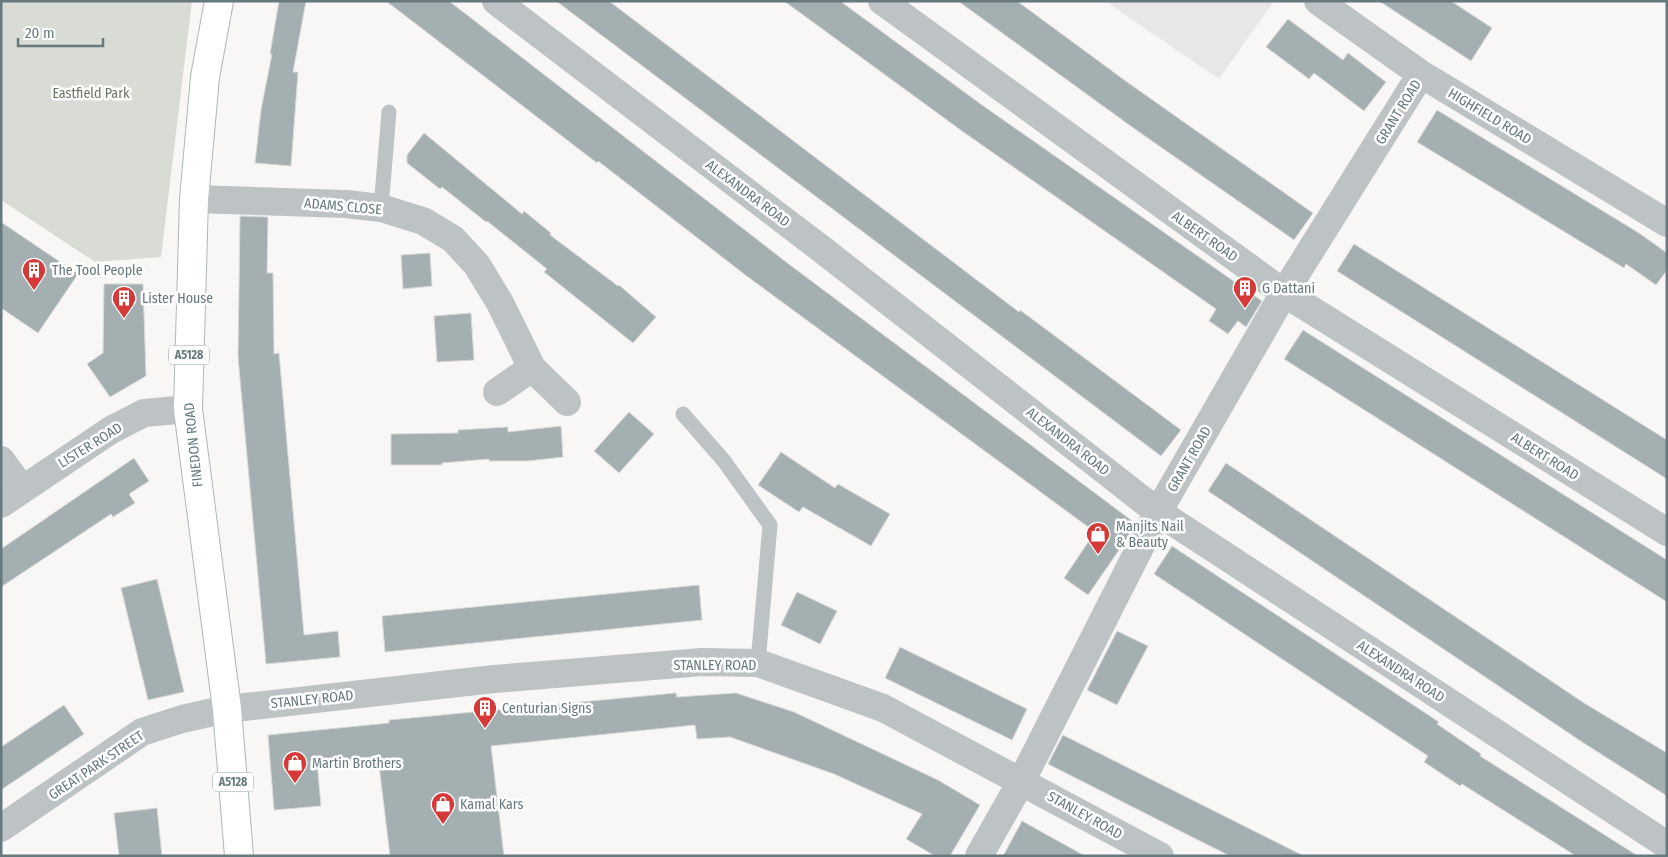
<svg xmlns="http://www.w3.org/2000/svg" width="1668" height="857" viewBox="0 0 1668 857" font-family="'Fira Sans Condensed',sans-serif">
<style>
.built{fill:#e6e7e6}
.green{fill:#d9dcd5}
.building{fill:#a4afb2;stroke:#dad9d8}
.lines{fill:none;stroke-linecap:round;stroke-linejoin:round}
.primary-casing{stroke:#afb6b8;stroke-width:30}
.service{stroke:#bdc3c5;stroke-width:15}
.minor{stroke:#bdc3c5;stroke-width:28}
.primary{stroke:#fff;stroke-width:28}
.labels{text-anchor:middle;stroke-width:5;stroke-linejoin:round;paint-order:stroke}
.shield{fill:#fff;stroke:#93a1a5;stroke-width:1}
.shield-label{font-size:12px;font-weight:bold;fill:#65797e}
.park-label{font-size:14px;fill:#6b7764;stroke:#fff}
.street-label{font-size:14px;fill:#65797e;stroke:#fff}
.poi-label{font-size:14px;fill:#65797e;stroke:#fff;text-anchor:start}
</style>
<rect width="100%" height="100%" fill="#f8f7f6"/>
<path class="built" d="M1105,1H1274L1219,79Z"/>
<path class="green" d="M1,1H192L161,257L95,262L1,200Z"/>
<path class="building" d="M279,1H306L293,72H298L291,166L255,163L261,110L272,54H270Z
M386,1H449L790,265L1135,523L1126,540L1088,595L1064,578L1095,532L748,277L598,161L597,163Z
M556,1H609L1019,312L1020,310L1181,430L1161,456Z
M784,1H840L982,105L1262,301L1246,327L1238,321L1228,334L1209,321L1216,309L962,131Z
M958,1H1017L1127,82L1313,213L1294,240L1132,127Z
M1379,1H1451L1492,28L1471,61Z
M1288,19L1343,60L1348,53L1386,82L1364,111L1314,73L1309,79L1266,47Z
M1437,110L1639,233L1667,253V270L1656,285L1626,264L1624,268L1417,142Z
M424,133L522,214L524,211L551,233L550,235L618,286L619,285L656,317L633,343L544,272L547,269L487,221L486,222L442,187L440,189L407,163V155Z
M240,216L268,217L267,273H273L274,354L279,353L304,635L338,631L340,657L266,664L238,357Z
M1,222L78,274L38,333L1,308Z
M1354,244L1667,440V479L1337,271Z
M430,253L432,286L403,289L401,255Z
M104,284H143L146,376L110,397L87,364L103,353Z
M471,313L474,360L437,362L434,316Z
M1303,330L1667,560V602L1284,359Z
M629,412L654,434L619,473L594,451Z
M561,426L563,457L528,461H489V459L442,463V465H391V434L458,433V430L508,427V432Z
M781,452L835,488L838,484L890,514L871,546L803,507L799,512L758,485Z
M134,458L149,481L129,494L135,503L113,517L111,514L1,587V549Z
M1226,463L1584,703L1667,753V796L1582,742L1208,491Z
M1172,546L1439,722L1437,724L1481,754L1480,756L1638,856H1576L1462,784L1460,786L1424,762L1428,756L1154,574Z
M157,579L184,692L148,700L121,588Z
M699,585L702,620L385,652L382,616Z
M797,592L837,611L820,644L781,625Z
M1117,631L1148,646L1117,705L1087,690Z
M900,647L1027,709L1012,740L885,678Z
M676,693L677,697L736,693L794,712L938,780L980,805L950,856H935L906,839L922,814L834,774L730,737L697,739L695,725L491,746L504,856H390L378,757L317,762L321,806L274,810L268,735L389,723V720Z
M64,705L84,734L1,790V747Z
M1063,735L1248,828L1304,856H1230L1192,837L1048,764Z
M157,808L162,856H119L114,813Z
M1022,821L1085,856H1003Z"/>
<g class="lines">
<g class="primary-casing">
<path id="primary" d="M219,1L205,77L194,199L188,409L227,709L239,856"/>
</g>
<path class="service" d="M381,208L389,112
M683,414L724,461L770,525L758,663"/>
<path class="minor" d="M496,1L824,251L1158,512L1667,845
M882,1L1284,293L1667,532
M1318,1L1421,74L1667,223
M194,199L346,204L381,208L423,221L453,239L477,265L500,303L532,368L567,402
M497,392L532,368
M1,460L22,489
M1,504L111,430L144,413L188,409
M1,828L142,732L182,719L227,709L494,679L702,662L758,663L883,708L1160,856
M979,856L1022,780L1158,512L1284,293L1421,74"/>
<use href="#primary" class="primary"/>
</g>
<defs>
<g id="building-pin" transform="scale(1.25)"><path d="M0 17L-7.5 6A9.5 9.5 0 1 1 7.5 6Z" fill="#d53a38" stroke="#fff"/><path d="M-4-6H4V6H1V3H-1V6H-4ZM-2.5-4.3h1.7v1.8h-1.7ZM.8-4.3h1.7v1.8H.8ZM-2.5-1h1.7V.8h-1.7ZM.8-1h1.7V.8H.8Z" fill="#fff"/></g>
<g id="shop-pin" transform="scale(1.25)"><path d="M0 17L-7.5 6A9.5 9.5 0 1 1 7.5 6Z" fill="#d53a38" stroke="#fff"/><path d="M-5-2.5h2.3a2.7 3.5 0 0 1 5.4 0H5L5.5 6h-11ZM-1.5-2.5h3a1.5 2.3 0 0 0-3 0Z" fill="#fff"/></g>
</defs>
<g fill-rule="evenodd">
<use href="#building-pin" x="34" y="270"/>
<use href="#building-pin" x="1245" y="288"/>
<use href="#building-pin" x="124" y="298"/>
<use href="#shop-pin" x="1098" y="534"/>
<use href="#building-pin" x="485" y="708"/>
<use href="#shop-pin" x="295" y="763"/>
<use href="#shop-pin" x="443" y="804"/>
</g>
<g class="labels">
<g class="shield">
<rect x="169" y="345.5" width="40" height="19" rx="4"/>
<rect x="213" y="772.5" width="40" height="19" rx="4"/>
</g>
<g class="shield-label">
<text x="189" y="359">A5128</text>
<text x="233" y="786">A5128</text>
</g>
<g class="park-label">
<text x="91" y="98">Eastfield Park</text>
</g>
<g class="street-label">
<text transform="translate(1398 112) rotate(-58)" y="5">GRANT ROAD</text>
<text transform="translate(1490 116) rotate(31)" y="5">HIGHFIELD ROAD</text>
<text transform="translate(748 193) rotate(37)" y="5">ALEXANDRA ROAD</text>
<text transform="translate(343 206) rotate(5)" y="5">ADAMS CLOSE</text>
<text transform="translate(1205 236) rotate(35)" y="5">ALBERT ROAD</text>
<text transform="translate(1068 441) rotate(38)" y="5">ALEXANDRA ROAD</text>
<text transform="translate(90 445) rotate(-32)" y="5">LISTER ROAD</text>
<text transform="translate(193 445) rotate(-96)" y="5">FINEDON ROAD</text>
<text transform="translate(1545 456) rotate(32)" y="5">ALBERT ROAD</text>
<text transform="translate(1189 459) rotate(-60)" y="5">GRANT ROAD</text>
<text x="715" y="670">STANLEY ROAD</text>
<text transform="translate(1401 671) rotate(33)" y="5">ALEXANDRA ROAD</text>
<text transform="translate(312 699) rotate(-6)" y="5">STANLEY ROAD</text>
<text transform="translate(96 765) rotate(-34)" y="5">GREAT PARK STREET</text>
<text transform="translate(1085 815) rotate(29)" y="5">STANLEY ROAD</text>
</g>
<g class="poi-label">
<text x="52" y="275">The Tool People</text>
<text x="1262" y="293">G Dattani</text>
<text x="142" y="303">Lister House</text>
<text x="1116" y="531">Manjits Nail<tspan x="1116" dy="16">&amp; Beauty</tspan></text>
<text x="502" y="713">Centurian Signs</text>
<text x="312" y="768">Martin Brothers</text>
<text x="460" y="809">Kamal Kars</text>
</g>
</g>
<rect width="1668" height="857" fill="none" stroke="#65797e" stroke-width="5"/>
<path d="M18 38v8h85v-8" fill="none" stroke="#65797e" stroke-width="2.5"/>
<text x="25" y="38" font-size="15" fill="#65797e" stroke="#ffffff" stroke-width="4" paint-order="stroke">20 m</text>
</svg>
